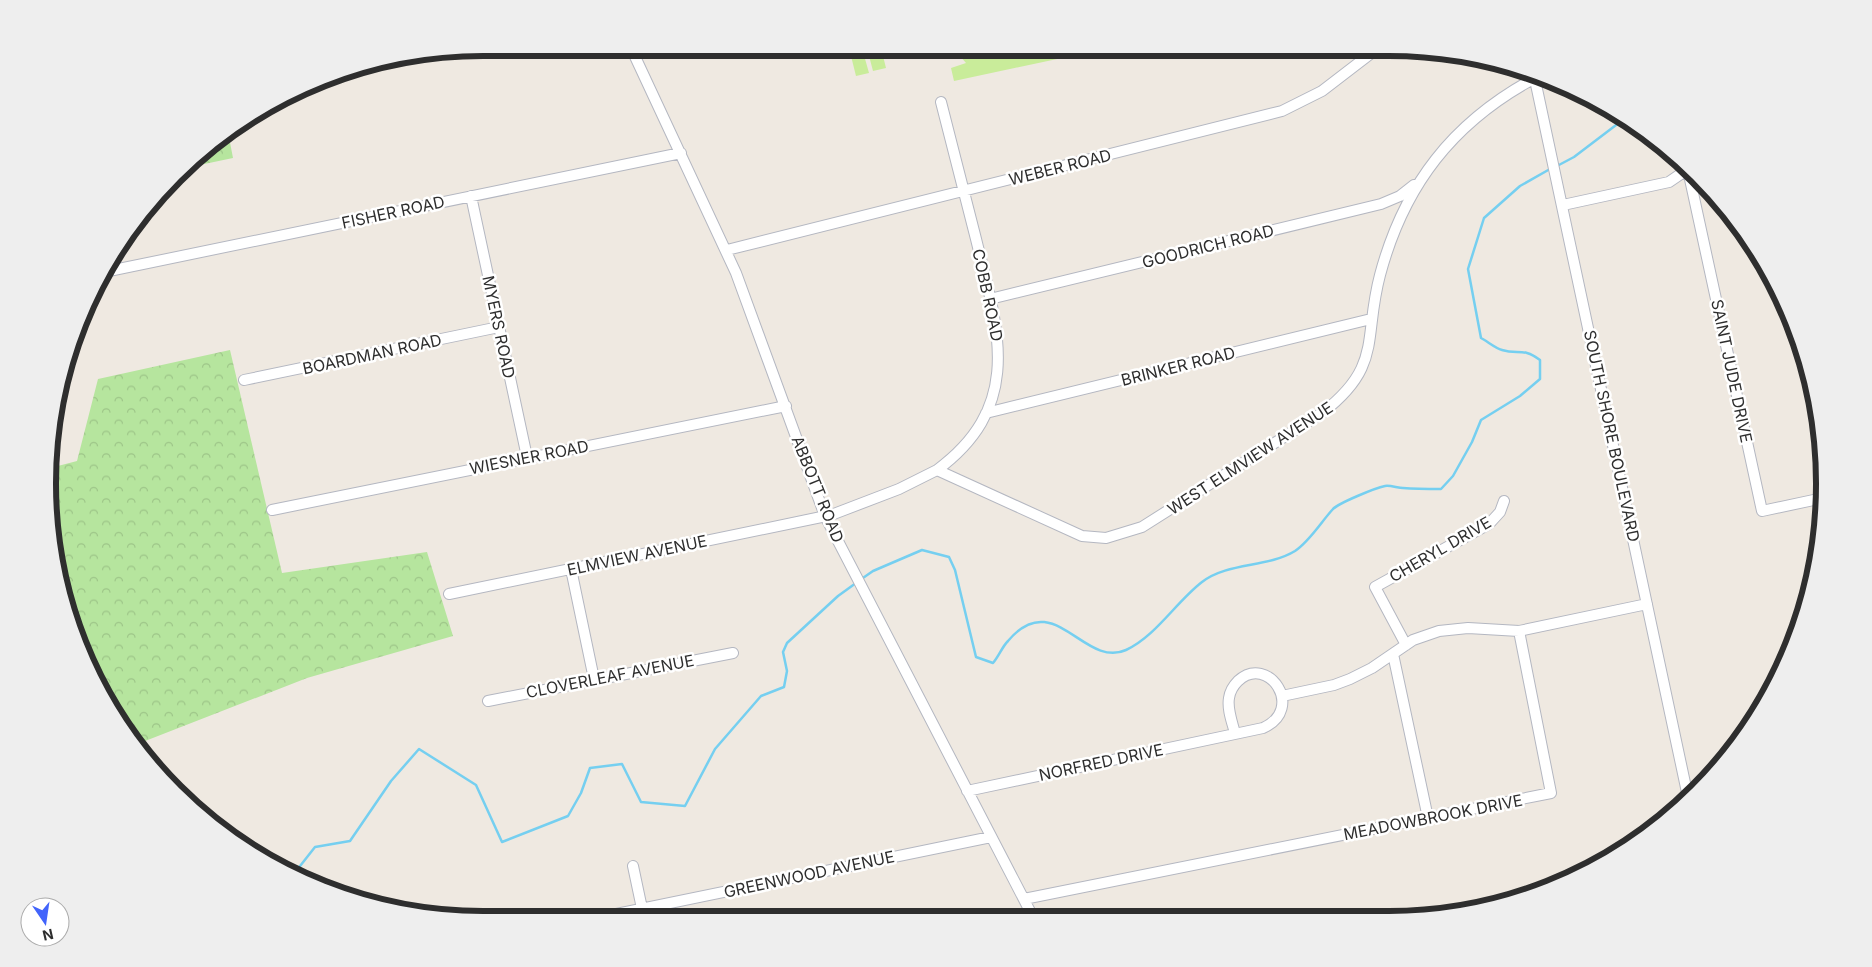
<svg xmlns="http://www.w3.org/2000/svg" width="1872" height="967" viewBox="0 0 1872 967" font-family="Inter,sans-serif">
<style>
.forest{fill:url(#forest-crowns)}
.pitch{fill:#c9ec9a}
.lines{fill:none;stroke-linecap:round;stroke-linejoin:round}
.stream{stroke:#75cff0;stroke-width:2.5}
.minor-casing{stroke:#b4b7c1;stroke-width:12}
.minor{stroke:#fff;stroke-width:10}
.labels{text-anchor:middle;stroke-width:5;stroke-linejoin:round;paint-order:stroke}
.street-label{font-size:16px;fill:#2e2e2e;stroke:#fff}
.rim{fill:none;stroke:#2e2e2e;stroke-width:6}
</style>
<defs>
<pattern id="forest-crowns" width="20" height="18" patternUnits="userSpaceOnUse" patternTransform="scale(1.25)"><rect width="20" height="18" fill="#b6e59e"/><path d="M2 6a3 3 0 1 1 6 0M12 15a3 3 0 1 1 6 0" fill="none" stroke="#9dc588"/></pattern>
</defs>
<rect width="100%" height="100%" fill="#efe9e1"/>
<path class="forest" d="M228,132L233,158L190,167L218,138Z
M230,350L282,573L427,552L453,636L307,678L140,743L92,676L51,540L54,467L77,461L98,379Z"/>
<path class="pitch" d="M849,48H862L869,73L856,76Z
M867,48H881L886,68L873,71Z
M953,48H1109L954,81L951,68L966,63Z"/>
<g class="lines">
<path class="stream" d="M1557,166L1574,157L1624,119
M860,580L873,571L922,550L949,557L955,570L976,657L993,663C999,656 1002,647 1008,641C1054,586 1084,669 1126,650C1156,636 1176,602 1202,582C1228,562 1267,568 1295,551C1310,541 1321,522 1333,509C1339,503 1375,488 1385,486C1390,485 1398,488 1403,488C1416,489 1429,489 1441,489L1453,476L1472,442L1481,420L1520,396L1540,379V360C1523,347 1518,355 1502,350C1495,348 1487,341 1481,338L1468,269L1484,218L1520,186L1550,169
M293,875L315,847L350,841L391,781L419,749L476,785L502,842L568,816L581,793L590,768L622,764L641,802L685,806L715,749L761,696L784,687L787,671L783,652L787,643L838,596L856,583"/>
<g class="minor-casing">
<path id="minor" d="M631,48L736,273L825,516L1033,917
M1534,75L1688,797
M1688,170L1762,511L1823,498
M471,196L527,457
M1563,205L1669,182L1688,169
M727,250L1282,111L1322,91L1378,48
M104,272L681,153
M990,299L1381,204L1400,196L1414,185
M244,380L499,327
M986,413L1371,319
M937,470C1025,405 998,329 976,239C964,193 953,148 941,102
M272,510L786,406
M571,569L594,679
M449,594L831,515L899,489L937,470L1082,536L1106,538L1142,527L1322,413C1383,366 1363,339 1380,275C1404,185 1453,122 1535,78
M1406,645L1375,587L1489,524L1500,512L1504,501
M1393,654L1428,818
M1282,696L1334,685L1350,679L1372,668L1413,640L1439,631L1468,628L1519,631L1647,604
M488,701L733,653
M967,791L1263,728C1306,709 1268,653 1238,681C1233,686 1230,691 1229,698C1227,709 1232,722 1235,733
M633,866L644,918
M1024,899L1551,793L1519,631
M597,918L991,837"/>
</g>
<use href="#minor" class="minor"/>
</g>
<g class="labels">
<g class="street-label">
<text transform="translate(1060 167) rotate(-14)" y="6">WEBER ROAD</text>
<text transform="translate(393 212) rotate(-12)" y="6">FISHER ROAD</text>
<text transform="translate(1208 246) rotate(-14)" y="6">GOODRICH ROAD</text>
<text transform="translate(988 295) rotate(78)" y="6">COBB ROAD</text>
<text transform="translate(499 327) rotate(78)" y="6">MYERS ROAD</text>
<text transform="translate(372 354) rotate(-12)" y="6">BOARDMAN ROAD</text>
<text transform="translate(1178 366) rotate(-14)" y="6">BRINKER ROAD</text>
<text transform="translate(1732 371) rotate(78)" y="6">SAINT JUDE DRIVE</text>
<text transform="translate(1612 436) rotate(78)" y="6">SOUTH SHORE BOULEVARD</text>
<text transform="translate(529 457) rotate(-11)" y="6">WIESNER ROAD</text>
<text transform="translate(1250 458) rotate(-33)" y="6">WEST ELMVIEW AVENUE</text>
<text transform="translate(818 489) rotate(68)" y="6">ABBOTT ROAD</text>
<text transform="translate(1440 549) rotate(-30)" y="6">CHERYL DRIVE</text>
<text transform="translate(637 555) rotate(-12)" y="6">ELMVIEW AVENUE</text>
<text transform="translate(610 676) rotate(-11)" y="6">CLOVERLEAF AVENUE</text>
<text transform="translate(1101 762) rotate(-12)" y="6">NORFRED DRIVE</text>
<text transform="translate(1433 817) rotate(-11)" y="6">MEADOWBROOK DRIVE</text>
<text transform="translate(809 874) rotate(-12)" y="6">GREENWOOD AVENUE</text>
</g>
</g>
<path d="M0 0H1872V967H0ZM483 56H1389A427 427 0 0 1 1816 483V484A427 427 0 0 1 1389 911H483A427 427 0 0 1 56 484V483A427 427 0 0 1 483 56Z" fill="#eee" fill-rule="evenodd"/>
<path class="rim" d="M483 56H1389A427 427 0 0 1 1816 483V484A427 427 0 0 1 1389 911H483A427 427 0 0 1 56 484V483A427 427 0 0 1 483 56Z"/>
<g transform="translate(45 922) rotate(167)"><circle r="24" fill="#ffffff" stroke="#ababab"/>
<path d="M0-4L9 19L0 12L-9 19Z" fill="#4264fb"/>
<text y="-8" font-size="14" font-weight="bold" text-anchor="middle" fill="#2e2e2e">N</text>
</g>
</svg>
